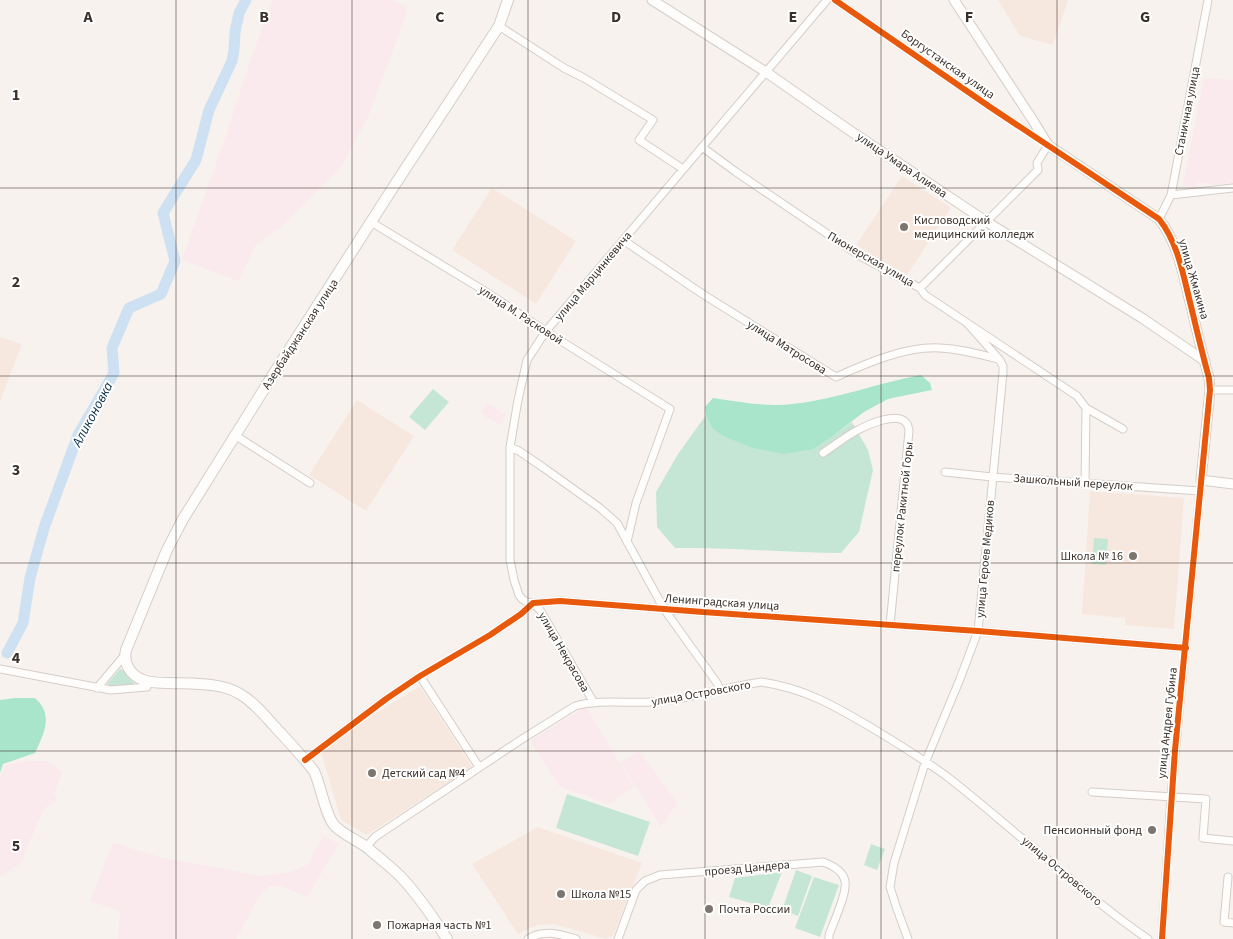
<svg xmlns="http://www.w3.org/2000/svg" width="1233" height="939" viewBox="0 0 1233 939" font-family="'Source Sans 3',sans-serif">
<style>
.industrial{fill:#fae9ed}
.built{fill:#f7e8df}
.green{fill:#c6e6d5}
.forest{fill:#a8e5ca}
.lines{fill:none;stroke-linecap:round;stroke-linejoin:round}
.river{stroke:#cde1f3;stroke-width:11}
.minor-casing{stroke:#d5cdc7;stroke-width:9}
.tertiary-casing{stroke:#d5cdc7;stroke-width:11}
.secondary-casing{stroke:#d5cdc7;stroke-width:12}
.minor{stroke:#fefdfc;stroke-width:7}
.tertiary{stroke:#fefdfc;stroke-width:9}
.secondary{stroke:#fefdfc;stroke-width:10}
.cycleway-casing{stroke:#fff;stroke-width:9}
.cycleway{stroke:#e8590c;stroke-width:6}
.grid{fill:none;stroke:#3b312a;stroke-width:1;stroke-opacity:0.55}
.poi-dot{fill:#7d756f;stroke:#fff;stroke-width:2}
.labels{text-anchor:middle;stroke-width:4;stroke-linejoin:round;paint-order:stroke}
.street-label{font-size:12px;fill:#3b312a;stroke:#fff}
.poi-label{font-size:12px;fill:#3b312a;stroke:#fff;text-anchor:start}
.water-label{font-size:14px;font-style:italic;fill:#0a2f49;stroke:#fff}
.grid-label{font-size:16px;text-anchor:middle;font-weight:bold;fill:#3b312a;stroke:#fff;stroke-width:4;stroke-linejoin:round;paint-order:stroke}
</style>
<rect width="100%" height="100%" fill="#f8f2ee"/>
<path class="industrial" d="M272,0H392L404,5L406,15L367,119L341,167L282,226L255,246L239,281L182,260L222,147L251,59Z
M1204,78L1233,80V183L1215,185L1197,182L1195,188L1183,185Z
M487,403L505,414L501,424L488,419L481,411Z
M586,707L634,787L609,804L560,787L530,741Z
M639,751L677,803L661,827L621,763Z
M28,761H48L62,772L54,794L57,800L45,808L41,815L20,864L0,877V778L5,765Z
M323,835L339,844L307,897L282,886H270L261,893L236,939H118L120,911L90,901L113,843L164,858L262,876L291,872L309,864Z"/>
<path class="built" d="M998,0H1068L1053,45L1020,36Z
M902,176L951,208L906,277L856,245Z
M492,188L576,241L536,304L452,250Z
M0,337L22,344L0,401Z
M357,400L414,436L366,511L309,475Z
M1090,491L1184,498L1174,629L1125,625V618L1082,614Z
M420,686L472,767L367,835L341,820L321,752L376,713Z
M538,827L642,863L613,936L606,939L554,924L539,925L531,927L518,934L472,864Z"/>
<path class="green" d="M433,389L449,402L425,430L409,417Z
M706,415L712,428L834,435L852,422L868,450L873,470L859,532L841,553C786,553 730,547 675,548L657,527L656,492L678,454Z
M1094,538L1108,539L1106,565L1092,564Z
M120,669L124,671L129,678L134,683V685L107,687V684Z
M567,794L650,822L638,856L556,828Z
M871,844L885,849L877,870L864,865Z
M796,870L812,876L798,916L782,910Z
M782,872L768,908L729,897L735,878Z
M814,877L839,885L820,937L795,928Z"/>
<path class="forest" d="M921,375L930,383L932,390L897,397L888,399L864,412L834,435L813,449L784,454L753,448L723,436L712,428L706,415L705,407L713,398C740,402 765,407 793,404C837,399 878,383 921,375Z
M15,698H35C54,715 44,733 35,753L3,764L0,773V700Z"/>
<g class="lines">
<path class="river" d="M7,653L23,623L30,578L44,528L78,435L114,373L112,348L129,308L161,294L175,261L163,213L196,160L209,110L232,61L234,50L235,32L239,13L246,0"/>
<g class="minor-casing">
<path id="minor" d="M835,0L990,107L1048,145L1037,163L1038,170L920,288
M499,26L564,68L584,78L653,120L639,140L683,169
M702,147L736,172L860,256L920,288L925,295L1077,396L1086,408L1123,429
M1171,195L1233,188
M1159,219L1171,195L1172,190L1208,0
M371,222L483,290L553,336L670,409L636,503L627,542
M623,240L704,295L836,377C867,363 906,346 940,348C960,349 979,354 998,359
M1210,390H1233
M236,436L310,483
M510,447L519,451L544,468L600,508L617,523L664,609L717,683L720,690
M823,453C834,446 845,437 856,431C867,425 899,410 907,424C908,425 909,430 909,431L890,625
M945,472L992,477L1200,491
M1085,483L1086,408
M533,603L527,602L522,599L519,595L514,580L510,560V447L518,400L527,360L546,331L827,0
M533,603L540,610L594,703
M0,669L111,690L147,687L148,682
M420,676L479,767
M97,688L124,656
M305,760L386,699L420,676L490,635L521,614L533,603L560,601L703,612L978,631L1186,648
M1092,792L1206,799L1203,838L1233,841
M366,847L375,837L519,741L575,706C603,698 634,705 663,701C696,697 728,687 761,682C804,688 835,706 872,728C897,743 921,758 945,775C970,794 994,815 1018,835C1061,870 1102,908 1148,939
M1228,877L1224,922L1233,923
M528,939C544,929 559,934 576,939
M618,939L636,890L645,881L660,875L823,862C851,872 848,886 839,909C836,918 832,927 829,935V939
M908,939L897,909L890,887L894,863L925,763L960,679L978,631L1003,373V366L999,359L967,323
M1162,939L1171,797L1201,480"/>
</g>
<g class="tertiary-casing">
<path id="tertiary" d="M652,0L766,72L849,130L987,222L1142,318L1205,361
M954,0L1032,119L1048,145L1159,219C1178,243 1183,274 1190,302C1196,327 1202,353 1209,378L1210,390L1201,480L1233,484"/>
</g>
<g class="secondary-casing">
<path id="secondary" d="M447,939C435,920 416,893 401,877C391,867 379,858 369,849C358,840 343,835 334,825C325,814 321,786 314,771C302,756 289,742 276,728C265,716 254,702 240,694C221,682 190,684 169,683C160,683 151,683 143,680C130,675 123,663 126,650L167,550L183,519L271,378L394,186L499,26L508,0"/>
</g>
<use href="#minor" class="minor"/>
<use href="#tertiary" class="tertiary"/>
<use href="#secondary" class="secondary"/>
<g class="cycleway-casing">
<path id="cycleway" d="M835,0L990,107L1159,219C1178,243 1183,274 1190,302C1196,327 1202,353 1209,378L1210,390L1175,750L1162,939
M305,760L386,699L420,676L490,635L521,614L533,603L560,601L703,612L978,631L1186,648"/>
</g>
<use href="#cycleway" class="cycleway"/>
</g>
<path class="grid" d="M176,0V939M352,0V939M528,0V939M705,0V939M881,0V939M1057,0V939M0,188H1233M0,376H1233M0,563H1233M0,751H1233"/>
<g class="poi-dot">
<circle cx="904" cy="227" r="5"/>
<circle cx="1133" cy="556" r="5"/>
<circle cx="372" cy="773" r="5"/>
<circle cx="1152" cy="830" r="5"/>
<circle cx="561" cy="894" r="5"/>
<circle cx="709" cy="909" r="5"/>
<circle cx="377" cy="925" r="5"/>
</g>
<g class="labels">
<g class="street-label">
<text transform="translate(948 64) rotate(35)" y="4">Боргустанская улица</text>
<text transform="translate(1187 111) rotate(-79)" y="4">Станичная улица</text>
<text transform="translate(902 165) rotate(34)" y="4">улица Умара Алиева</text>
<text transform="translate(871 259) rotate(30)" y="4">Пионерская улица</text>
<text transform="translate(593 276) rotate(-50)" y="4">улица Марцинкевича</text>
<text transform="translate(1194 279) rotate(74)" y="4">улица Жмакина</text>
<text transform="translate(521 315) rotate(33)" y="4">улица М. Расковой</text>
<text transform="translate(300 334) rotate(-57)" y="4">Азербайджанская улица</text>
<text transform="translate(787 347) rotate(32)" y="4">улица Матросова</text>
<text transform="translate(1073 482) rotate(4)" y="4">Зашкольный переулок</text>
<text transform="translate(902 507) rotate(-84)" y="4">переулок Ракитной Горы</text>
<text transform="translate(985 559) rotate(-85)" y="4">улица Героев Медиков</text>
<text transform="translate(722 602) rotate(4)" y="4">Ленинградская улица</text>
<text transform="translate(564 652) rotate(60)" y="4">улица Некрасова</text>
<text transform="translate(701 693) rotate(-10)" y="4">улица Островского</text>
<text transform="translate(1167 723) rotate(-84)" y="4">улица Андрея Губина</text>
<text transform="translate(747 868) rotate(-5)" y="4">проезд Цандера</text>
<text transform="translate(1062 871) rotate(40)" y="4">улица Островского</text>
</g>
<g class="poi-label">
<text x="914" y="224">Кисловодский<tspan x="914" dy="14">медицинский колледж</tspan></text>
<text x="1123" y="560" text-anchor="end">Школа № 16</text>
<text x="382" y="777">Детский сад №4</text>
<text x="1142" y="834" text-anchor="end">Пенсионный фонд</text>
<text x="571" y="898">Школа №15</text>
<text x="719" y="913">Почта России</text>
<text x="387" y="929">Пожарная часть №1</text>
</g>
<g class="water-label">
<text transform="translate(92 414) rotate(-62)" y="5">Аликоновка</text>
</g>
</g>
<g class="grid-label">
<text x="88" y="22">A</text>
<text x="264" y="22">B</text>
<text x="440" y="22">C</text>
<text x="616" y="22">D</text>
<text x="793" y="22">E</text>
<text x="969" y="22">F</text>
<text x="1145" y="22">G</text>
<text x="16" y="100">1</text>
<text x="16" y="287">2</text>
<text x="16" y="475">3</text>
<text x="16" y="663">4</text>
<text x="16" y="851">5</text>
</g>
</svg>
